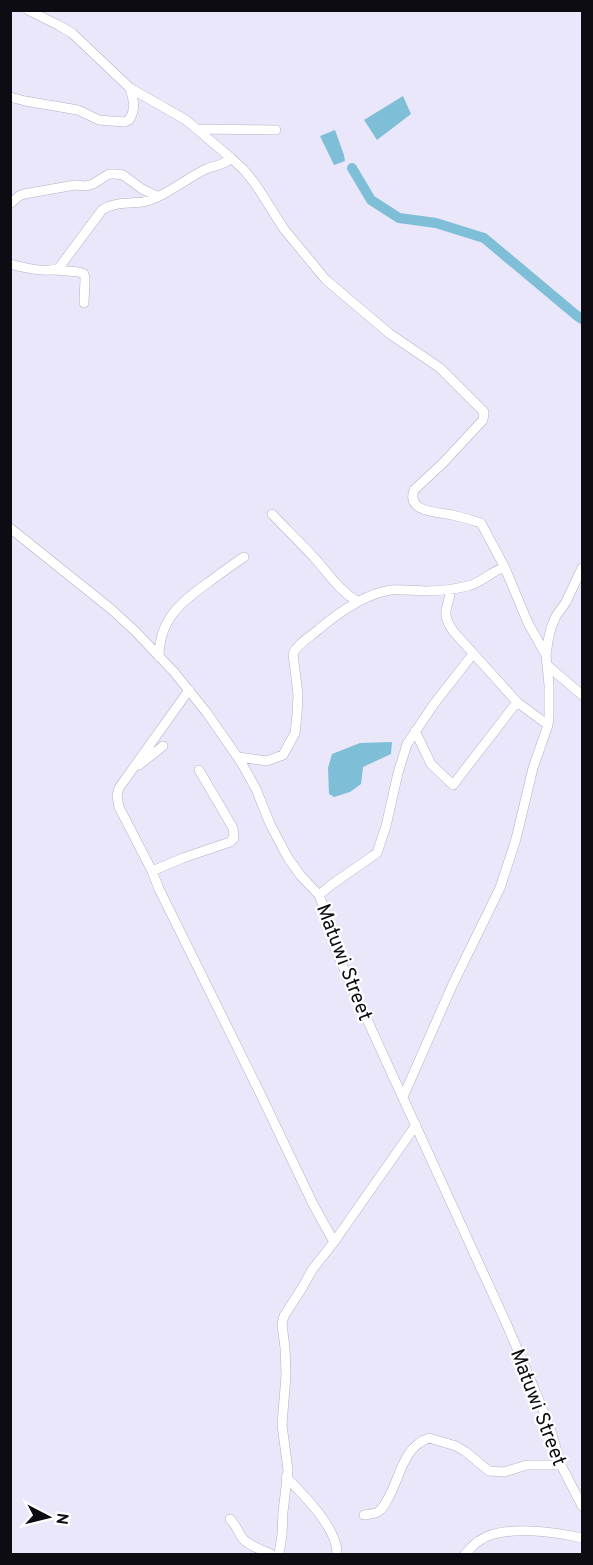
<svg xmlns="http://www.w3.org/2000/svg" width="593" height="1565" viewBox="0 0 593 1565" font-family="Overpass,sans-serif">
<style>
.water{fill:#7fbed7}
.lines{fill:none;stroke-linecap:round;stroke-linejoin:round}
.river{stroke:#7fbed7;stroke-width:10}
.minor-casing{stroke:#b4b1c4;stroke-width:10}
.minor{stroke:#fff;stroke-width:9}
.labels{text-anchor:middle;stroke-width:4.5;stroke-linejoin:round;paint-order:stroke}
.street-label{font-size:20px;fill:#0e0c13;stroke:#fff}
</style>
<rect width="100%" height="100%" fill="#eae7fb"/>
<path class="water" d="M403,96L411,114L377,140L364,120Z
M335,130L344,155L345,161L334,165L320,136Z
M392,742L391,754L363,767L361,784L350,792L334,797L329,794L328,768L332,754L360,743Z"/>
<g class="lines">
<path class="river" d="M352,168L371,200L399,218L436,223L484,238L576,315L582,319"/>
<g class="minor-casing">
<path id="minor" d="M28,10L58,25L72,33L130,88L186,120L231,158L244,170L256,185L284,229L326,280L390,334L440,368L484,412L483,420L443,463L414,490C406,513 439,512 452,515C461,517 472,520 481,523L505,568
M10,97L25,101L78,110L99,120L124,122L129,120C136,109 134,101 130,89
M197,129L276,130
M10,204L19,196L24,194L75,185L86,186L93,184L109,174H116L123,175L142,189L157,196
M10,264C24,268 45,272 58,269L102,210C110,205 120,203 129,203C134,202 139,203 143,202C167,196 185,179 206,169C215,165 223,166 231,158
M55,270L79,272L84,274L85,279L84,303
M272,514C287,530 303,545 318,562C330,576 341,592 358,602
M10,528L111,609L135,631L174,672L207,713L241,762L256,789L270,824L288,858L301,876L319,895L329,921L333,943L348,978L507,1325L534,1388L550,1428L561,1465L582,1506
M451,589C448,610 440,611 453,631L517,702L548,725
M159,657C159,619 182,601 209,582C221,573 232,565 244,557
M548,666L582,695
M189,690L119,788L117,796L119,807L152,871L159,889L259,1091L313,1204L334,1242
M415,731L431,764L453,785L517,702
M238,757L267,761L283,755L295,733L297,715L298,695L293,654C297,644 310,637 319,629C338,613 364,594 391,590C403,589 415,591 427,591C441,591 455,589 468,586C482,583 495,568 505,568L528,623L546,655
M139,765L163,746
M152,871L183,858L230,842L234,838L233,828L199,770
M319,895L331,885L377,853L386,826L398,773L407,744L434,704L473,654
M403,1097L452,986L500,888L516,839L533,768L548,725L549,717V685L546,655L548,641L551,628L556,616L566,602L582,568
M286,1477C303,1494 338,1529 337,1554
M364,1515C369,1514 374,1514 378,1512C382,1509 385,1505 387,1500C400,1480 402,1447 429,1438L456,1446L466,1452L489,1471L504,1472L527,1465H561
M230,1519C236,1525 237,1530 241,1536C246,1545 262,1550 271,1554
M279,1554L282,1535L283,1512L288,1470L282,1425L286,1375L285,1348L282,1324L284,1316L302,1288L312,1270L334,1242L416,1125
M465,1554C470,1550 473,1544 479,1541C501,1524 556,1532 582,1538"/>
</g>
<use href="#minor" class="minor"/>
</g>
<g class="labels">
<g class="street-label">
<text transform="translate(345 962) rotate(69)" y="7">Matuwi Street</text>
<text transform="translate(539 1407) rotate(69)" y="7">Matuwi Street</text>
</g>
</g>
<rect width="593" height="1565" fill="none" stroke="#0e0c13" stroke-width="24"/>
<g transform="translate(48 1517) rotate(97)" stroke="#ffffff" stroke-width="4.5" paint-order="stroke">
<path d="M0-4.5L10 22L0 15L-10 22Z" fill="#0e0c13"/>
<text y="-9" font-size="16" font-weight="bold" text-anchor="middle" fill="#0e0c13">N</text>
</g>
</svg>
